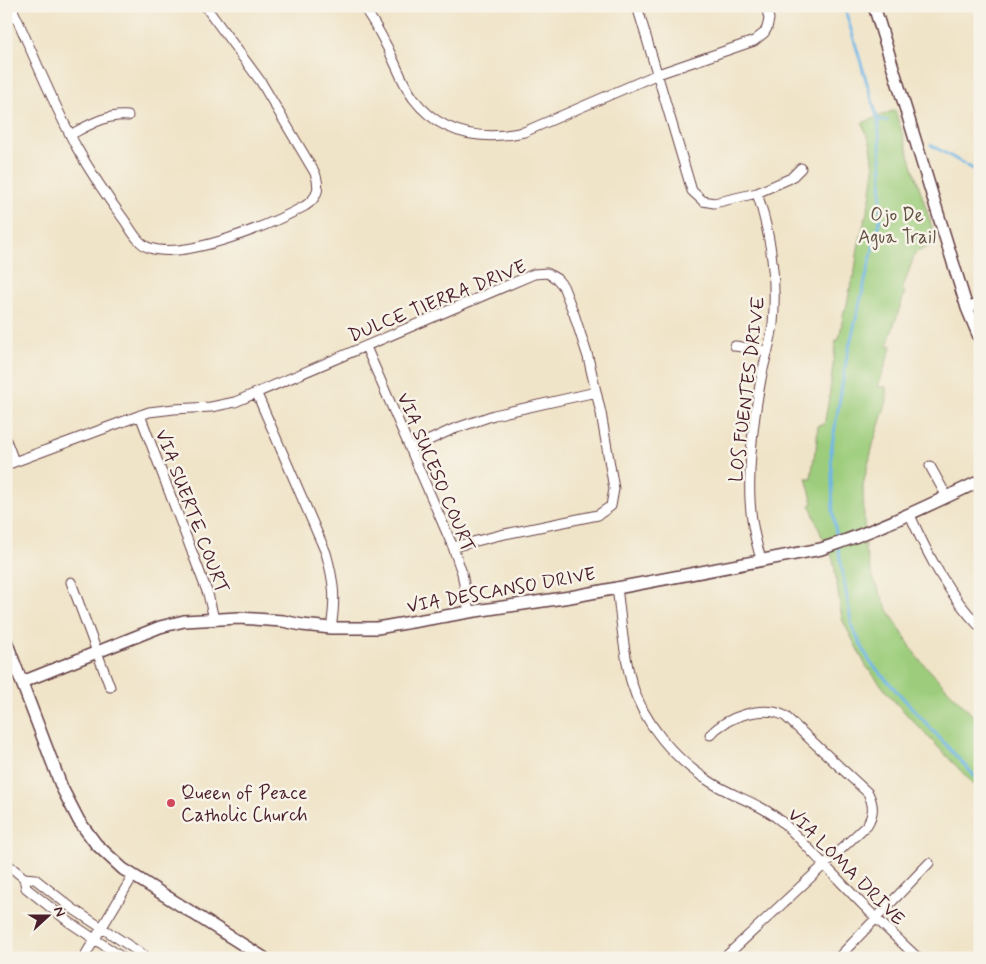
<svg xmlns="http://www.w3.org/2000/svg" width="986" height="964" viewBox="0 0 986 964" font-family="Mynerve,sans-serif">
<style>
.green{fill:#9dcd7c;stroke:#747654}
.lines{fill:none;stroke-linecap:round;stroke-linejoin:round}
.stream{stroke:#6eb6e6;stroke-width:3}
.minor-casing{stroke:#633d43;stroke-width:11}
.tertiary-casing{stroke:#633d43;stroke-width:14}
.minor{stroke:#fff;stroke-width:9}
.tertiary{stroke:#fff;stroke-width:11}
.poi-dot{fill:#d1495b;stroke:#f7f3e8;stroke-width:2}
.labels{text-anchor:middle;stroke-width:5;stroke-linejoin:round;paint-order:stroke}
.park-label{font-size:19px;fill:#635343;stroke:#f7f3e8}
.street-label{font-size:19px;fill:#4a1f2b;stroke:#f7f3e8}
.poi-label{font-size:19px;fill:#4a1f2b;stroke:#f7f3e8;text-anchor:start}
</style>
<rect width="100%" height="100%" fill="#f7f3e8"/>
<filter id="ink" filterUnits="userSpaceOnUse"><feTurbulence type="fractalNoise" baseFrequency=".02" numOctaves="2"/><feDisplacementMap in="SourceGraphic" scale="10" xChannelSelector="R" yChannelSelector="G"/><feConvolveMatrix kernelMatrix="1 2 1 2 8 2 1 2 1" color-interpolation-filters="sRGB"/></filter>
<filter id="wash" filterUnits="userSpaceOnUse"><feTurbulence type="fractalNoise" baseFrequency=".0096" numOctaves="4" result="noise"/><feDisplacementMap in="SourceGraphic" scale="20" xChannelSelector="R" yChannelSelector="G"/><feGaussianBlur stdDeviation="1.12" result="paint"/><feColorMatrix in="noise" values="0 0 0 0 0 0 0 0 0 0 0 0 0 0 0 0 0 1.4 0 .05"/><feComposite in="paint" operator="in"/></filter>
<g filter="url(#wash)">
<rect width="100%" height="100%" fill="#f0e4c8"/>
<path class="green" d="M895,110L937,243L915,253L902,291L905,292L887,346L892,345L878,387H886L887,401L874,441L863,485L865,550L874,580L887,608L917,657L980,723V791L894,701L866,666L842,619L833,559L820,532L810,505L813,503L806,478H811L815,451L816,450L818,425H824L829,398L836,340H839L844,310L846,309L852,278H854L858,248L870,199L874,168L871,145L862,123Z"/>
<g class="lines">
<path class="stream" d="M877,119L887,121
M931,145L980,173
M837,540L833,513L831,451L847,356L880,219L882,173L878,120L844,6
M838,546L852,627L870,662L980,782"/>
</g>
</g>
<g filter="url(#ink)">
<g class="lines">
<g class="minor-casing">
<path id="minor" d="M11,6C33,53 52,102 77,148C91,173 107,197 125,221C131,230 139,245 150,248C187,260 272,224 305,206C319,197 320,187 315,173L261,82L205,6
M363,6C371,18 379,30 385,43C395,61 401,81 413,98C441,135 481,141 524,132L658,74L754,41L764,33L767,28L769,19L766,6
M637,6L692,191L703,201L714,203L757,193L791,178L801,168
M70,135C89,125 106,114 128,116
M757,193C771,235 777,279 773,324C771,343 764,361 761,379C753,421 745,485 753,526C755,538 758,549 761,559
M967,308L980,303
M735,346L768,351
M366,347L453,547L462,573L469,612
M257,394L326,553C334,581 336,599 331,628
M140,415L208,594L214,619
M6,440L14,461
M410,449L451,430L494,415L596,392
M6,465L149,412L174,409L211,407L235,402L534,274L547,273L557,279L563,286L574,314L588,357L601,413L614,489L611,506L598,515L500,535L453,547
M930,466L947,497
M910,515C928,556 949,595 980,627
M71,582L110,687
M617,587C621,618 623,651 631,681C643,723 675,760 712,783C735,797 761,804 781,821C801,839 818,859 837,878C863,906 890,932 918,958
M710,735C726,717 763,704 785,716L868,793C874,805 874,814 867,825L724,958
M6,863L24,878L35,879L73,909L148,958
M24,878L26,888L69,922L123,958
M85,958L87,952L133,876
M838,958L929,863"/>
</g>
<g class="tertiary-casing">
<path id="tertiary" d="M874,6L967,308L980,339
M6,641L62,788L79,821L96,844L123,869L264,958
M22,682L160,627L184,621L239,618L283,621L302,625L331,628H377L469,612L570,597L821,549C876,531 927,506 980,481"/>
</g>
<use href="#minor" class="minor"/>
<use href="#tertiary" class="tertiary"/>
</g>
</g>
<circle class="poi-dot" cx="171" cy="803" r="5"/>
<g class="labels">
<g class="park-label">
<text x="897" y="221">Ojo De<tspan x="897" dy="22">Agua Trail</tspan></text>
</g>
<g class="street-label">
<text transform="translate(437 300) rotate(-22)" y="7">DULCE TIERRA DRIVE</text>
<text transform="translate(746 389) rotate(-83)" y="7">LOS FUENTES DRIVE</text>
<text transform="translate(437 472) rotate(67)" y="7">VIA SUCESO COURT</text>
<text transform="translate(193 511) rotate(69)" y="7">VIA SUERTE COURT</text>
<text transform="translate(501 589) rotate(-10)" y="7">VIA DESCANSO DRIVE</text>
<text transform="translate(847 866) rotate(45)" y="7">VIA LOMA DRIVE</text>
</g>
<g class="poi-label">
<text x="181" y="799">Queen of Peace<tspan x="181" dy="22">Catholic Church</tspan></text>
</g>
</g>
<rect width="986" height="964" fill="none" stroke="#f7f3e8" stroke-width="25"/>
<g transform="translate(48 916) rotate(69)" stroke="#f7f3e8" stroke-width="4" paint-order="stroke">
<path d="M0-4L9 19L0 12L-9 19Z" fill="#4a1f2b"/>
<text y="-8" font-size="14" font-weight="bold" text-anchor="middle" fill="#4a1f2b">N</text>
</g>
</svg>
